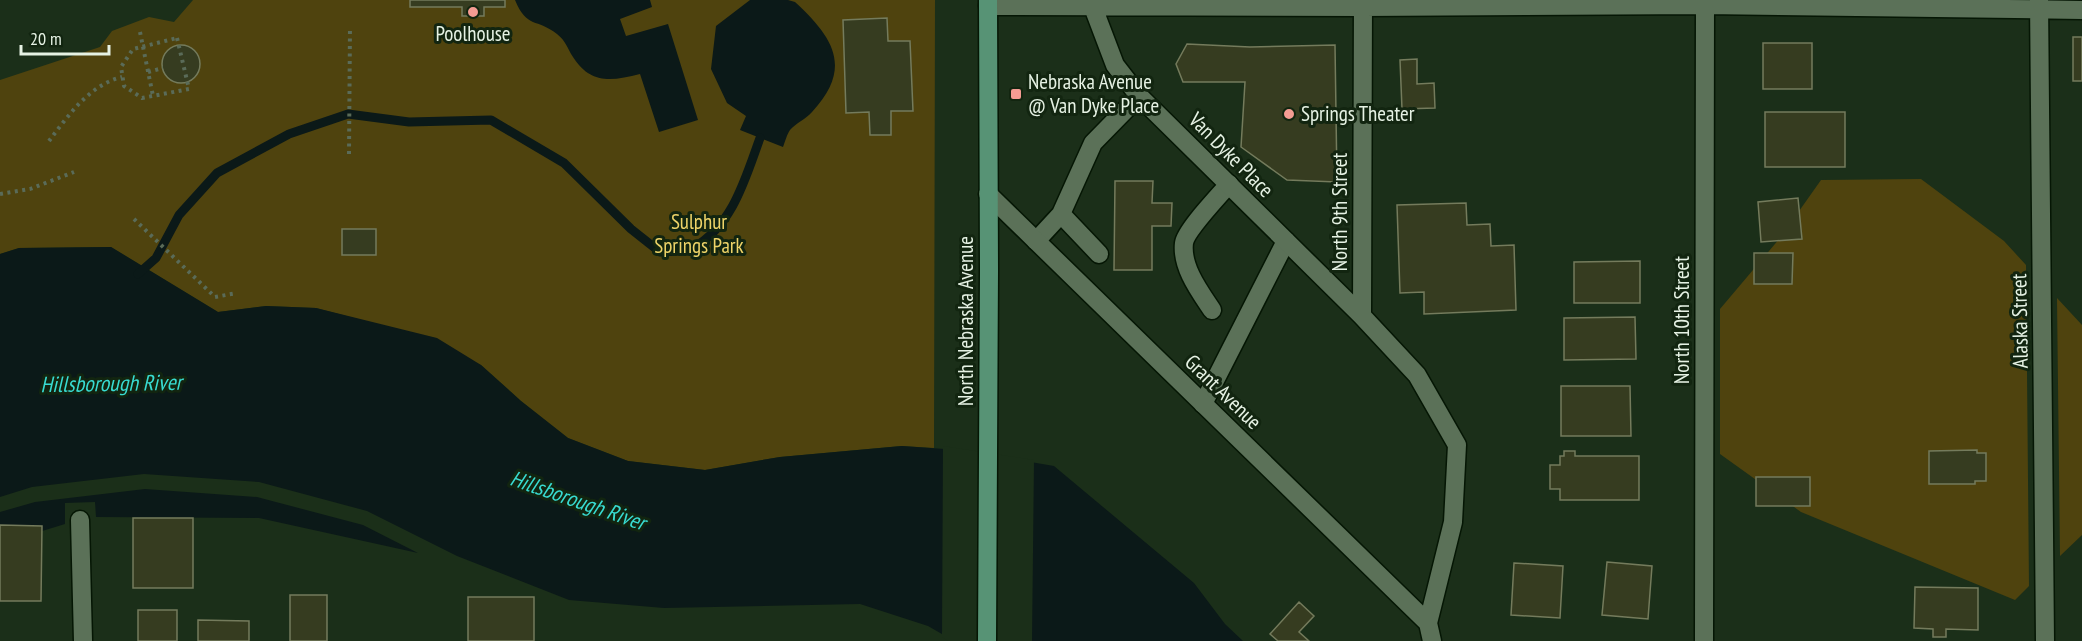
<svg xmlns="http://www.w3.org/2000/svg" width="2082" height="641" viewBox="0 0 2082 641" font-family="'PT Sans Narrow',sans-serif">
<style>
.green{fill:#4f430e}
.water{fill:#0b1918}
.pier{fill:#1b2f19}
.lines{fill:none;stroke-linecap:round;stroke-linejoin:round}
.stream{stroke:#0b1918;stroke-width:9}
.building{fill:#363c20;stroke:#747b5c;stroke-width:1.5}
.service-casing{stroke:#051604;stroke-width:21}
.minor-casing{stroke:#051604;stroke-width:21}
.primary-casing{stroke:#051604;stroke-width:21}
.path{stroke:#5a6b58;stroke-width:4;stroke-dasharray:3 4.5;stroke-linecap:butt}
.service{stroke:#5b7158;stroke-width:18}
.minor{stroke:#5b7158;stroke-width:18}
.primary{stroke:#579375;stroke-width:18}
.poi-dot{fill:#f59c93;stroke:#122510;stroke-width:2}
.labels{text-anchor:middle;stroke-width:6;stroke-linejoin:round;paint-order:stroke}
.poi-label{font-size:21px;fill:#e6f2e4;stroke:#122510;text-anchor:start}
.street-label{font-size:21px;fill:#e6f2e4;stroke:#122510}
.park-label{font-size:21px;fill:#edd368;stroke:#122510}
.water-label{font-size:22px;font-style:italic;fill:#38dbd1;stroke:#122510}
</style>
<rect width="100%" height="100%" fill="#1b2f19"/>
<path class="green" d="M193,0H935L934,448L901,446L780,457L705,470L628,461L568,438L521,401L481,365L365,321L316,308L266,306L218,312L111,247L19,248L0,254V80L100,47L112,31L149,17L174,22Z
M1921,179L2004,241L2026,265L2029,586L2015,600L1801,512L1720,454V309L1780,238L1821,180Z
M2057,298L2082,325V535L2060,556Z"/>
<path class="water" d="M515,0H650L652,7L620,19L626,36L668,24L698,120L659,132L640,74C612,81 591,85 573,57C567,48 566,41 557,34C537,18 527,29 515,0Z
M750,0H788L795,2C834,38 853,68 812,112C806,119 796,123 790,130C787,134 785,142 783,147L740,130L746,116L727,103L711,69L716,26Z
M111,247L218,312L266,306L316,308L437,338L481,365L521,401L568,438L628,461L705,470L780,457L902,446L959,450L1054,466L1194,583L1225,624L1243,641H954L928,626L860,604L664,608L569,600L457,556L367,511L259,482L144,474L32,487L0,497V254L19,248Z
M145,489L257,497L363,525L418,553L259,518L96,517L95,502L65,503V524L0,544V512L35,502Z"/>
<path class="pier" d="M943,446L1034,460L1032,641H948L942,637Z"/>
<g class="lines">
<path class="stream" d="M138,274L156,258L179,215L217,173L289,134L348,114L409,122L491,120L564,163L631,229L660,252C670,251 685,252 693,248C733,225 745,179 760,138"/>
</g>
<path class="building" d="M410,0H505V7H484V16H462V7H410Z
M887,18L888,41H910L913,111H891V135H870L869,112L846,113L843,20Z
M2073,37H2082V81H2073Z
M1763,43H1812V89H1763Z
M1187,44L1250,47L1335,45L1337,182L1287,180L1241,147L1245,82H1183L1176,64Z
M162 64a19 19 0 1 1 38 0a19 19 0 1 1-38 0Z
M1417,59V84L1434,83L1435,108L1402,109L1400,60Z
M1765,112H1845V167H1765Z
M1115,181H1153L1152,203H1172L1171,226H1152V270H1114Z
M1798,198L1802,239L1761,242L1758,202Z
M1466,203L1467,225L1490,224L1491,246L1514,245L1516,310L1424,314V292L1400,293L1397,205Z
M342,229H376V255H342Z
M1754,253H1793L1792,284H1754Z
M1640,261V303H1574V262Z
M1635,317L1636,359L1564,360V318Z
M1561,386H1630L1631,436H1561Z
M1977,450V453H1986V481H1975V484H1929V451Z
M1564,451H1575V456H1639V500H1560V489H1550V465H1560V456H1564Z
M1756,477H1810V506H1756Z
M133,518H193V588H133Z
M0,525L42,526L41,601H0Z
M1607,562L1652,566L1648,619L1602,615Z
M1514,563L1563,566L1560,618L1511,615Z
M1915,587L1978,588V630L1946,629V637H1933V629L1914,628Z
M290,595H327V641H290Z
M468,597H534V641H468Z
M1299,602L1314,616L1299,632L1309,641H1278L1270,634Z
M138,610H177V641H138Z
M198,620L249,621V641H198Z"/>
<g class="lines">
<g class="service-casing">
<path id="service" d="M1036,241L1061,214
M1099,254L1061,214L1093,143L1139,96
M1212,310C1200,292 1181,267 1184,243C1186,230 1219,196 1229,184
M1203,404L1286,241"/>
</g>
<g class="minor-casing">
<path id="minor" d="M2039,0L2045,641
M988,6L1363,7L1705,5L2082,10
M1093,7L1115,65L1139,96L1362,316L1417,375L1457,445L1453,522L1428,623L1432,641
M988,194L1428,623
M1362,316L1363,0
M80,520L83,641
M1704,641L1705,0"/>
</g>
<g class="primary-casing">
<path id="primary" d="M987,641L989,271L988,0"/>
</g>
<path class="path" d="M140,32L153,96
M177,38L189,89L142,98L124,86L121,67L133,49Z
M148,72L163,68
M49,141C68,116 89,85 122,77
M349,154L350,27
M0,194L30,189L74,172
M134,219L215,297L237,293"/>
<use href="#service" class="service"/>
<use href="#minor" class="minor"/>
<use href="#primary" class="primary"/>
</g>
<g class="poi-dot">
<circle cx="473" cy="12" r="6"/>
<rect x="1010" y="88" width="12" height="12" rx="3"/>
<circle cx="1289" cy="114" r="6"/>
</g>
<g class="labels">
<g class="poi-label">
<text x="473" y="41" text-anchor="middle">Poolhouse</text>
<text x="1028" y="89">Nebraska Avenue<tspan x="1028" dy="24">@ Van Dyke Place</tspan></text>
<text x="1301" y="121">Springs Theater</text>
</g>
<g class="street-label">
<text transform="translate(1231 155) rotate(45)" y="7">Van Dyke Place</text>
<text transform="translate(1340 212) rotate(-90)" y="7">North 9th Street</text>
<text transform="translate(1682 320) rotate(-90)" y="7">North 10th Street</text>
<text transform="translate(966 321) rotate(-90)" y="7">North Nebraska Avenue</text>
<text transform="translate(2020 321) rotate(-91)" y="7">Alaska Street</text>
<text transform="translate(1223 392) rotate(44)" y="7">Grant Avenue</text>
</g>
<g class="park-label">
<text x="699" y="229">Sulphur<tspan x="699" dy="24">Springs Park</tspan></text>
</g>
<g class="water-label">
<text transform="translate(111 383) rotate(-1)" y="8">Hillsborough River</text>
<text transform="translate(578 500) rotate(19)" y="8">Hillsborough River</text>
</g>
</g>
<path d="M21 45v9h88v-9" fill="none" stroke="#e6f2e4" stroke-width="3"/>
<text x="30" y="45" font-size="18" fill="#e6f2e4" stroke="#122510" stroke-width="4.5" paint-order="stroke">20 m</text>
</svg>
